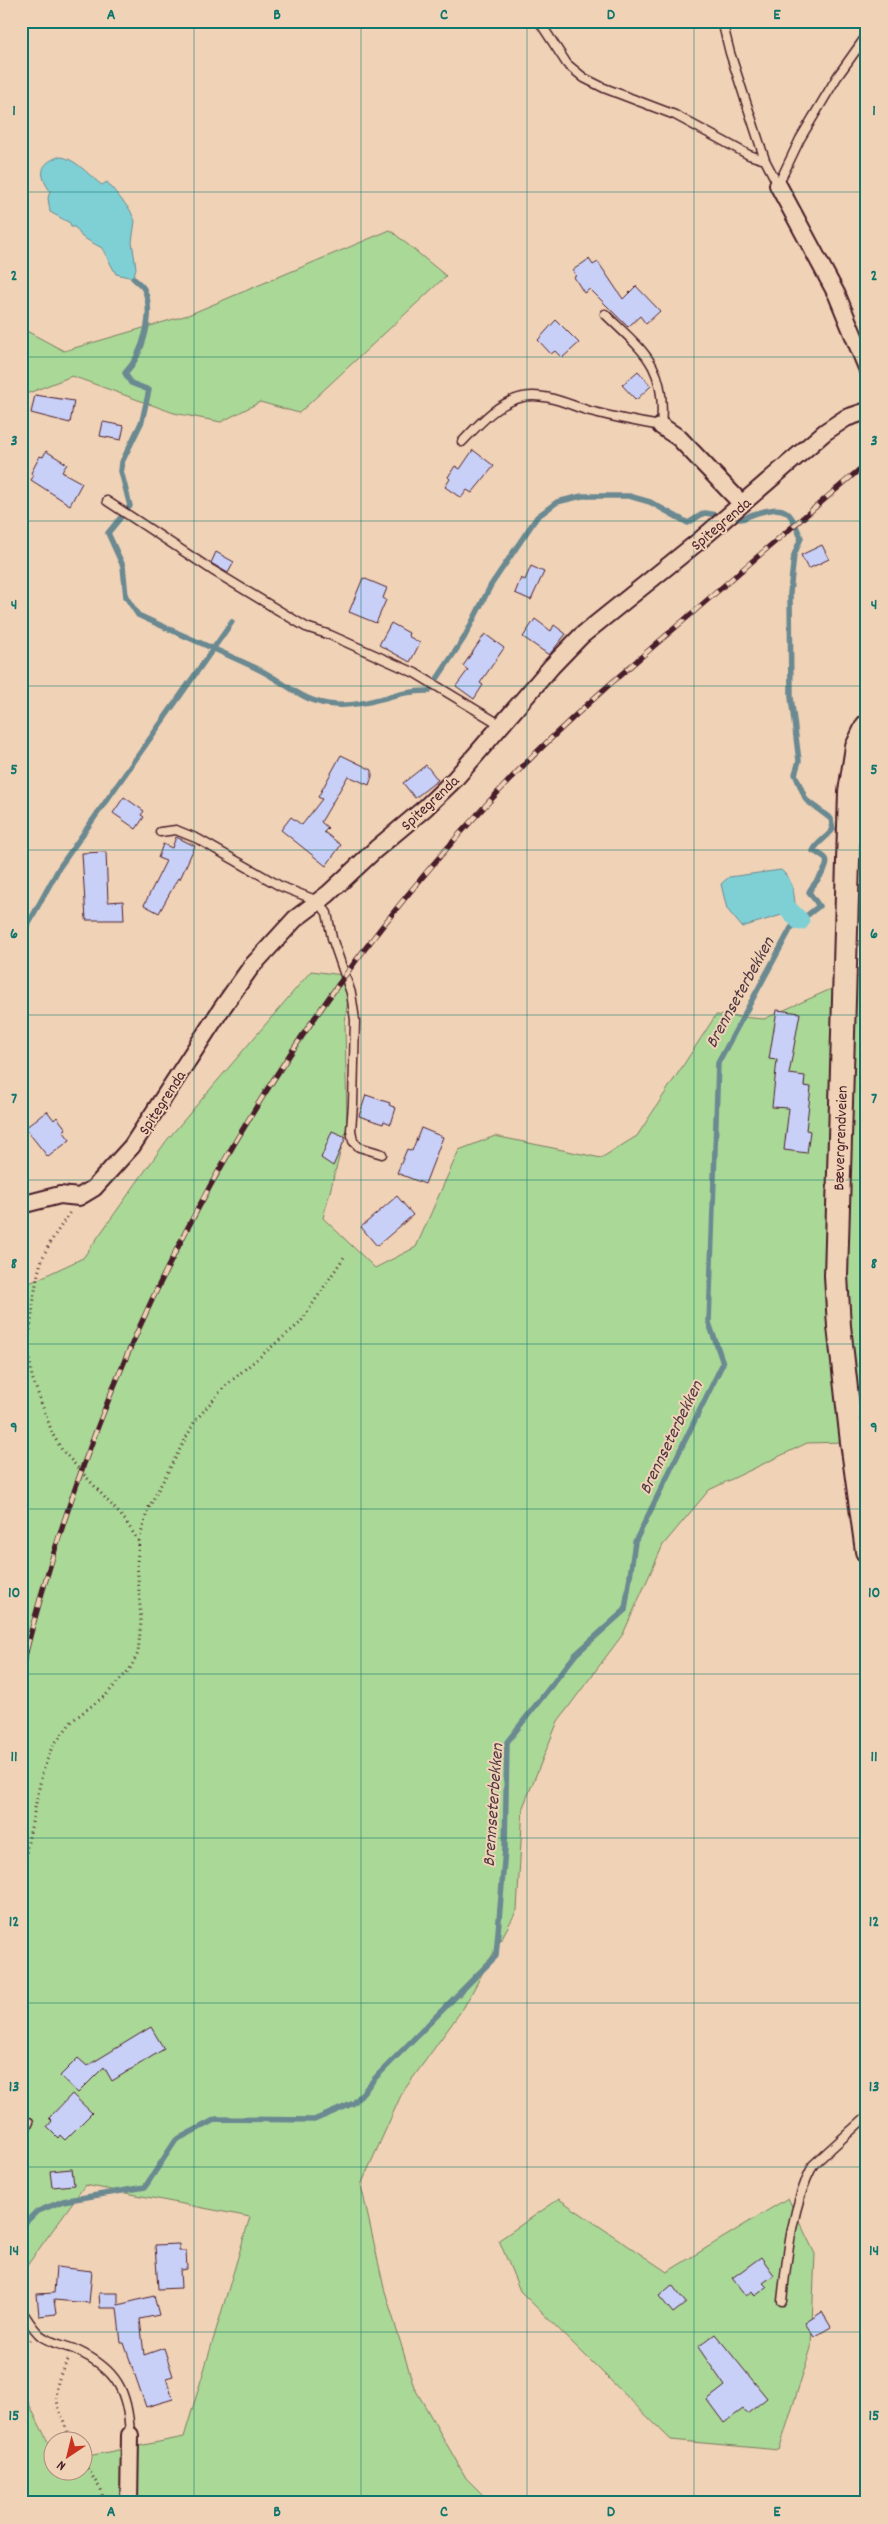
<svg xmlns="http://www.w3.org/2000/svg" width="888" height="2524" viewBox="0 0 888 2524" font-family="Dekko,sans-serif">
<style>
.green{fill:#aad897;stroke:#7a7c61}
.water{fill:#7fd0d5;stroke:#6a8991}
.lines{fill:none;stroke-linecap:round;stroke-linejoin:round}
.stream{stroke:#6a8991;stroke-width:5.5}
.canal{stroke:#7fd0d5;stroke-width:19}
.building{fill:#c8d0f8;stroke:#4a1f2b}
.lane-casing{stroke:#4a1f2b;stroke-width:11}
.street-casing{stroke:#4a1f2b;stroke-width:20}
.secondary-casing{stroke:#4a1f2b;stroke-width:26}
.path{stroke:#4a1f2b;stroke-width:3;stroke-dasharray:1 4;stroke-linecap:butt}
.lane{stroke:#f0d2b6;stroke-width:8}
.street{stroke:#f0d2b6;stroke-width:16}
.secondary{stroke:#f0d2b6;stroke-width:22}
.rail-casing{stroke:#4a1f2b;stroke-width:5.5}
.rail{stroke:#f0d2b6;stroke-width:4;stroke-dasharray:11;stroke-linecap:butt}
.grid{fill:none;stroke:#0f766e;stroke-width:1;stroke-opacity:0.55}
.labels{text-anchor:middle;stroke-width:4;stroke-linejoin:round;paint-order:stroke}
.street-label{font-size:16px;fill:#4a1f2b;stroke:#f0d2b6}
.water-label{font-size:18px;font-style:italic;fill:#523a44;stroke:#f0d2b6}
.neatline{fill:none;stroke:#0f766e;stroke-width:2}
.grid-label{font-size:16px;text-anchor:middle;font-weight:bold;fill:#0f766e}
</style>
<rect width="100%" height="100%" fill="#f0d2b6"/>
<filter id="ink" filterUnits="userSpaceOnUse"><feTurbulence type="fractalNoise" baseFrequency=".02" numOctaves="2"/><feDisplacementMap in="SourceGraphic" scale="10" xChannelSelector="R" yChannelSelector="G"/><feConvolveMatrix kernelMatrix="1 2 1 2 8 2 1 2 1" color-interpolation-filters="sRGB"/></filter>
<g filter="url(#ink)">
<path class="green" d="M390,230L446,276L299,413L260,402L221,422L174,413L72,376L21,396V328L64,351L188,315Z
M311,971L351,976L345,1022L347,1127L323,1218L375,1268L416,1247L459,1150L495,1136L601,1158L637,1136L716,1015L764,1019L867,973V1536L844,1442L807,1443L709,1490L663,1545L623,1634L558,1721L523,1807L517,1910L464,2007L402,2093L361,2185L384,2288L414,2387L466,2478L491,2503H21V2388L52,2450V2472H82L83,2457L184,2437L250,2217L85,2185L21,2274V1287L83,1258L167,1140Z
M788,2198L815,2254L811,2348L779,2450L671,2440L520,2291L499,2240L559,2199L667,2272Z"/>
<path class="water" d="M58,157C74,156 90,177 102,185L107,182L130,210L135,221L132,242L136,268L133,278L116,274L102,248L82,237L75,227H71L70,223L50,212L48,198L50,191C39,175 39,164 58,157Z
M781,870C792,879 794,891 795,904L785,914L742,927L727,909L721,884L729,877Z"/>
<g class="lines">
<path class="stream" d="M21,937L59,868L232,622
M21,2227L36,2212L63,2201L145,2187L176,2140L216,2119L314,2120L354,2103L377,2076L496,1956L505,1849L507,1742L576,1654L625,1610L635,1542L723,1363L709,1323L718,1063L791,928L819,906L809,892C813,883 834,865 824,857C821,854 816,853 813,851C817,842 827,838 833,829L831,819L806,800L795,774L799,761L791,697L790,593L794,555L801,538C789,509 787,504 754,514C750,515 745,519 740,519C729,519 716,514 704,513L688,523L650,502L629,496H582L557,502L537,517L491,585L464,638L429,691C397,690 369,707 336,705C303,703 288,684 260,670C220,651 179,634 138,615L126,597L123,566L108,533L130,506L121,471L122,462L142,421L149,390L131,383L125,373C143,355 155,313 144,289C142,285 136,281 133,278"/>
<path class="canal" d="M789,910L800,921"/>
</g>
<path class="building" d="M589,259L593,265L598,262L623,299L636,286L660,311L646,324L640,316L628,327L590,289L584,293L574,277L576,276L573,270Z
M556,320L579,343L562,358L555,351L551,354L538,340Z
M638,371L651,386L636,400L622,385Z
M35,395L74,401L70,423L31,413Z
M103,422L124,426L121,440L100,436Z
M473,450L494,466L472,493L467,490L461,498L445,487L450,479L448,477L455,466L460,469Z
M46,451L67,464L62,472L82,483L70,505L31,480L34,475L31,473L40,456L43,457Z
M822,545L829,559L808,569L801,555Z
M216,552L234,562L228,573L211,563Z
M531,566L544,572L531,600L515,593L521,578L525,580Z
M363,578L387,588L383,598L386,600L376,623L349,612Z
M535,619L551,631L554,625L566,634L549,655L523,637Z
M391,623L409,633L408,636L420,643L410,662L379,645Z
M485,634L504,648L480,683L483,685L474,699L456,686L468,670L463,666Z
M341,755L372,770V776L369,785L348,776L321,822L328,828L324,832L341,845L326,866L281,830L291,817L302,825L322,799L318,797Z
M426,765L438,780L415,798L403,783Z
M124,797L144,811L141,815L144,817L136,829L113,813Z
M176,837L195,846L180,879L178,878L159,913L144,905L166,861L158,858L163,844L172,848Z
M106,852L108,902L123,901L124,920H86L82,853Z
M777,1010L800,1013L789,1074L805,1076L804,1086L811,1087L806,1130L810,1131L807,1153L784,1150L789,1108L772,1107L777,1060L769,1059Z
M366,1095L390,1103L389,1105L396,1108L391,1124L384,1121L383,1124L359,1116Z
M47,1111L54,1120L57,1117L66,1129L63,1131L70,1140L48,1157L25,1128Z
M421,1128L443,1137L425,1184L397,1173L407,1149L412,1151Z
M332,1131L346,1137L333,1166L321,1158Z
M397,1196L413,1215L377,1246L361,1227Z
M151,2027L164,2049L112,2081L104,2067L78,2093L60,2076L78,2058L87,2066Z
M72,2094L92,2113L65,2140L60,2135L58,2138L47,2127L52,2121L49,2118Z
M72,2169L74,2185L52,2187L50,2171Z
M179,2244V2251H186L187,2269L180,2270L181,2288L158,2289L155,2245Z
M761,2257L774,2275L763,2283L767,2287L755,2296L752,2291L746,2296L732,2278Z
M56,2267L92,2271L89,2303L54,2300L56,2314L39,2316L37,2294L54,2293Z
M672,2285L686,2303L673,2313L659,2296Z
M99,2293H118V2305L154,2296L159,2315L140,2319L144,2355L164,2348L173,2376L166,2378L173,2399L146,2407L124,2343H121L117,2308H100Z
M822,2312L831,2327L814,2337L805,2323Z
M715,2334L767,2398L747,2414L743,2409L724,2423L707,2400L725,2386L698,2347Z"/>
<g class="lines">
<g class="lane-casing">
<path id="lane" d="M539,21L567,64L584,78L604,88L675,115L749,155L765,160
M722,21L730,53L765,160L778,185
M778,185L800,139L837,77L867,35
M462,442C479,424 498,402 523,397C545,392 569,405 590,411C613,417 637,422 661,426C667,366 644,352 605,314
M107,501L212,570L306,627L330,635L415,673L501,725
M160,832L176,830L198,839L280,886L318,901L327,913L332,938L351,993L355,1020L353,1104L351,1130L353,1141L359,1147L382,1154
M21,2138L29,2122
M782,2301C787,2257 792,2205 813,2165L867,2116
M21,2310C27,2318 32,2328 40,2335C50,2343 64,2345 76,2350C117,2369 128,2391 130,2435"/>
</g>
<g class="street-casing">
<path id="street" d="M778,185L837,295L867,368
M661,426L679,438L742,504
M21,1205L60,1195L79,1197L94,1188L132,1146L222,1008L251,967L295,919L328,894L376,849L425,808L455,779L552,666L581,636L699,541L825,432L846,418L867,411
M129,2503L130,2435"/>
</g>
<g class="secondary-casing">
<path id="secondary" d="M867,726L857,747L850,792L836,1276L839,1326L852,1442L867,1551"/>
</g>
<path class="path" d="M21,1364C34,1332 31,1298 40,1266C46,1245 59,1230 70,1212
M139,1541L148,1509L195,1421L225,1386L300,1323L344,1257
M21,1902L27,1847L42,1774L52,1747L73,1720L106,1695L130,1669L138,1653L141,1622L137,1562L139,1542L125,1520L62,1450L53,1435L32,1377L28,1346
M21,2101L25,2112
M21,2346L30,2340
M68,2360C47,2394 59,2407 71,2442
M82,2460L101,2490L104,2503"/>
<use href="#lane" class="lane"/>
<use href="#street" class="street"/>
<use href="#secondary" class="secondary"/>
<g class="rail-casing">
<path id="rail" d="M21,1671C106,1327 274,1022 521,768C572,716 628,668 683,621C744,568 806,515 867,463"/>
</g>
<use href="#rail" class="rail"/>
</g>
</g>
<path class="grid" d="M194,21V2503M361,21V2503M527,21V2503M694,21V2503M21,192H867M21,357H867M21,521H867M21,686H867M21,850H867M21,1015H867M21,1180H867M21,1344H867M21,1509H867M21,1674H867M21,1838H867M21,2003H867M21,2167H867M21,2332H867"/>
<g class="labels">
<g class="street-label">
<text transform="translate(720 523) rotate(-40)" y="6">Spitegrenda</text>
<text transform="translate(429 802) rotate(-43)" y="6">Spitegrenda</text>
<text transform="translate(161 1102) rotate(-57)" y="6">Spitegrenda</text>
<text transform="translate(839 1138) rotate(-88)" y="6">Bævergrendveien</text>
</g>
<g class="water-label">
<text transform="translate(739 992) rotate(-61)" y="6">Brennseterbekken</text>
<text transform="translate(670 1437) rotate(-64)" y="6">Brennseterbekken</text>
<text transform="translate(492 1805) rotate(-86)" y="6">Brennseterbekken</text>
</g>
</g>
<rect width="888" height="2524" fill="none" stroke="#f0d2b6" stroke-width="55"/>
<g transform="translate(68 2456) rotate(215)"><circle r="24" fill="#f0d2b6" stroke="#ae8a7e"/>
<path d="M0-4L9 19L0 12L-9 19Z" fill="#c8321e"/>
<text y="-8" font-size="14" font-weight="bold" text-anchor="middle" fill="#4a1f2b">N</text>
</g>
<rect x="28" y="28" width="832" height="2468" class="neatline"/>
<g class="grid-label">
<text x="111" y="19">A</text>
<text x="277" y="19">B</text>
<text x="444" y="19">C</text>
<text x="611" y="19">D</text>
<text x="777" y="19">E</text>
<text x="14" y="115">1</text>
<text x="874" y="115">1</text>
<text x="14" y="280">2</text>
<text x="874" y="280">2</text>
<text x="14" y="445">3</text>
<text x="874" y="445">3</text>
<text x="14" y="609">4</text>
<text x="874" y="609">4</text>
<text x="14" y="774">5</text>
<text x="874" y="774">5</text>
<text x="14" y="938">6</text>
<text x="874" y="938">6</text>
<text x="14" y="1103">7</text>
<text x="874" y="1103">7</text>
<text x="14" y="1268">8</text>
<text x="874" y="1268">8</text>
<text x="14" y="1432">9</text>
<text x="874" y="1432">9</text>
<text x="14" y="1597">10</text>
<text x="874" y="1597">10</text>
<text x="14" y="1761">11</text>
<text x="874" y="1761">11</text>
<text x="14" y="1926">12</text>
<text x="874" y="1926">12</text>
<text x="14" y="2091">13</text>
<text x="874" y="2091">13</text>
<text x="14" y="2255">14</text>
<text x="874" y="2255">14</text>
<text x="14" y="2420">15</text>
<text x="874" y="2420">15</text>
<text x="111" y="2516">A</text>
<text x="277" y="2516">B</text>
<text x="444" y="2516">C</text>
<text x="611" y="2516">D</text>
<text x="777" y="2516">E</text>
</g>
</svg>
